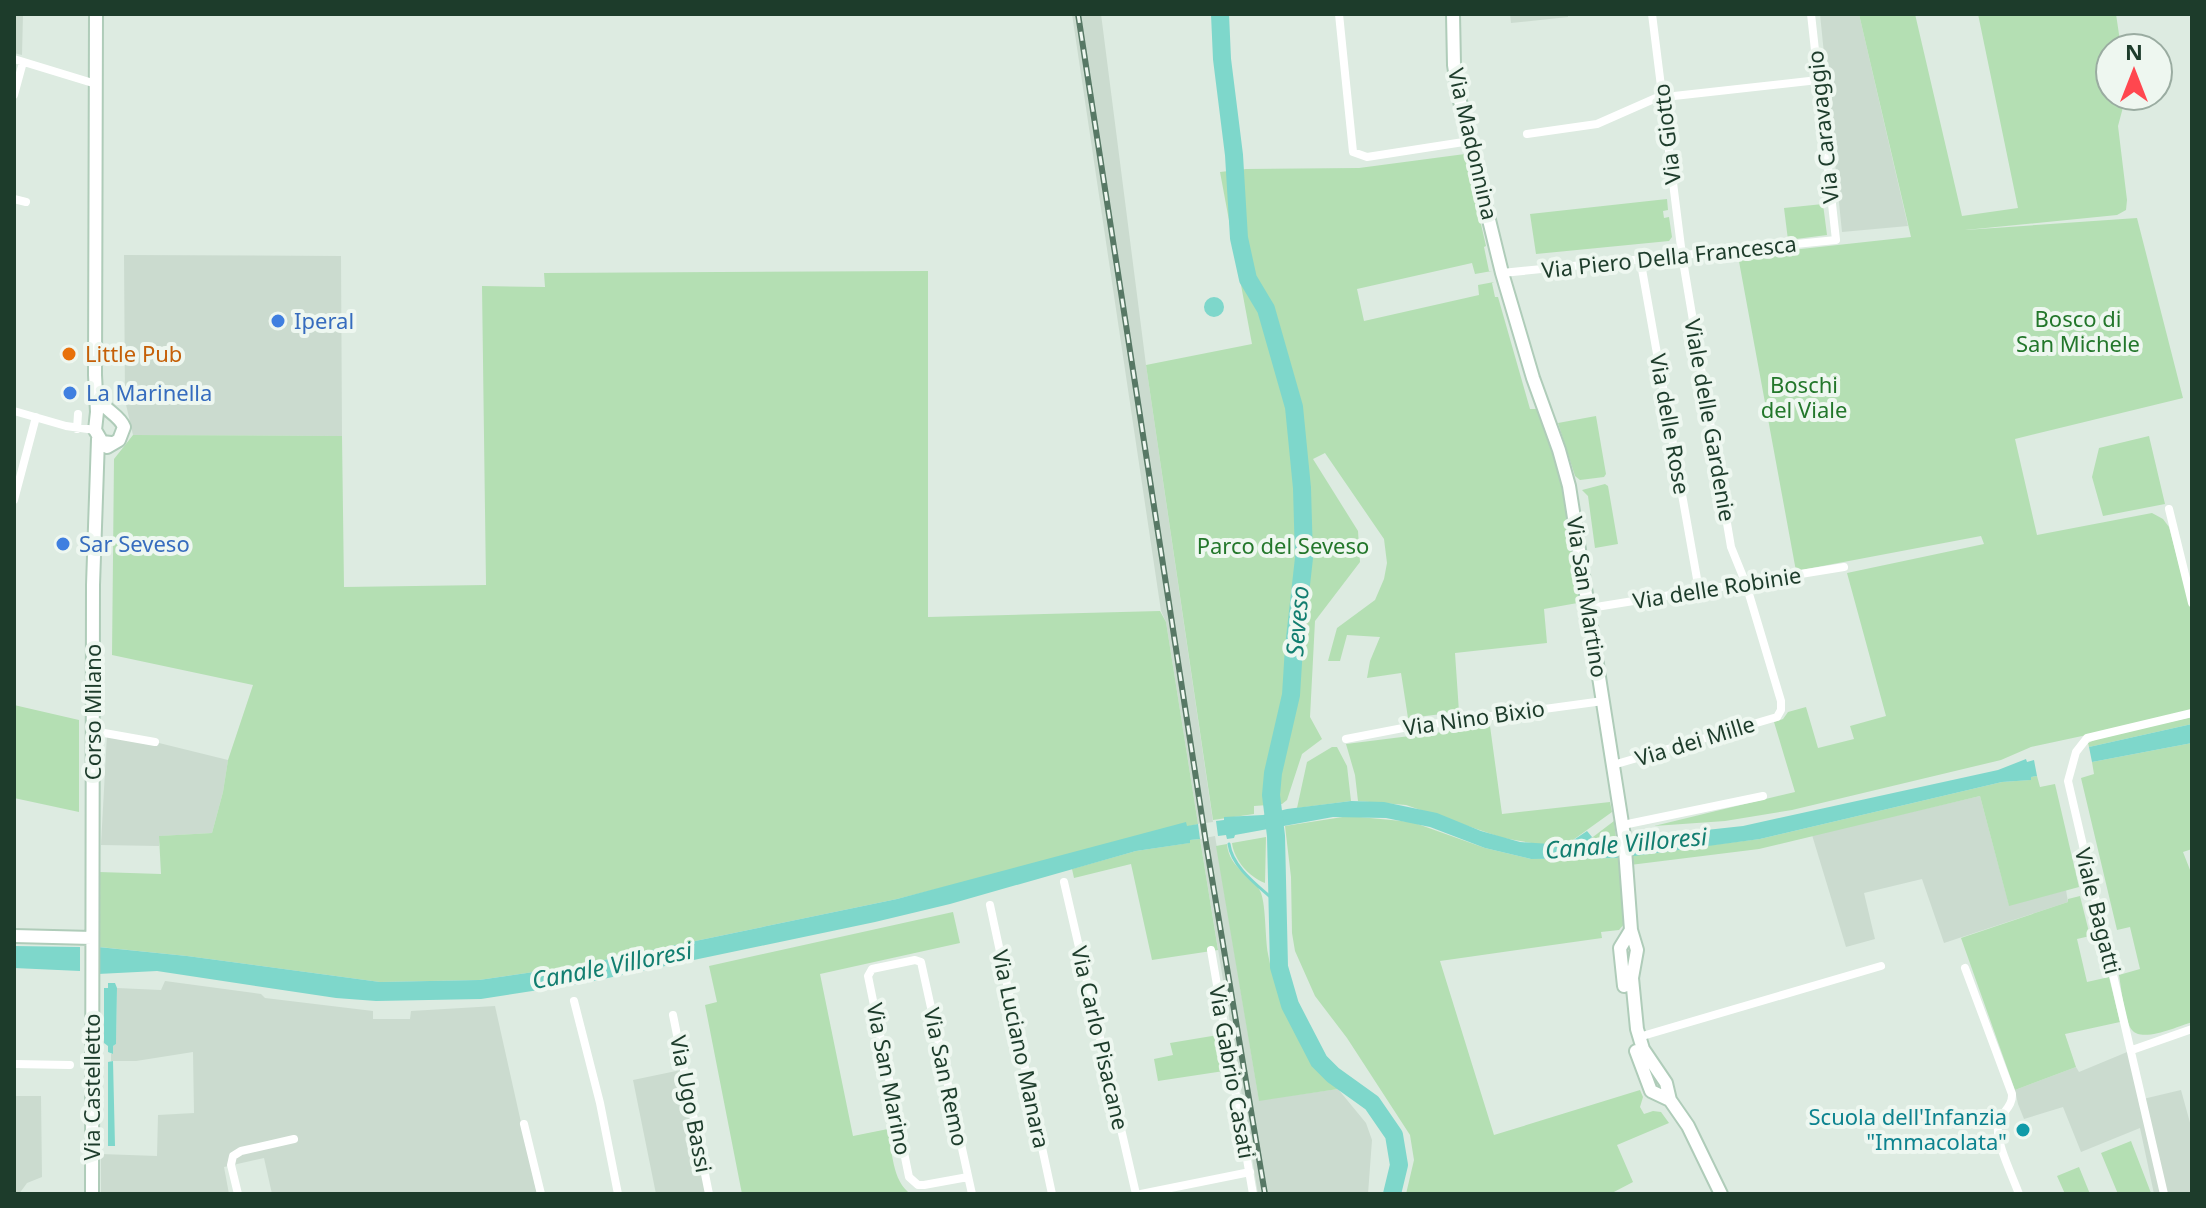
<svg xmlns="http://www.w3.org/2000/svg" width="2206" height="1208" viewBox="0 0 2206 1208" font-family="'Noto Sans',sans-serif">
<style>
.built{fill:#cbdbcf}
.green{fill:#b4dfb3}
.water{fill:#7ed7cb}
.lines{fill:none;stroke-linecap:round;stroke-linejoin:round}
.stream{stroke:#7ed7cb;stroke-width:3}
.river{stroke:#7ed7cb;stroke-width:18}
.secondary-casing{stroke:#afccb9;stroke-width:16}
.street{stroke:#fff;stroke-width:8}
.secondary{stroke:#fff;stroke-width:12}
.rail-casing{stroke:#577865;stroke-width:6}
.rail{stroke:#eef7f0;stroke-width:3;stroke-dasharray:9;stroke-linecap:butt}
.shop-dot{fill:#3f7fe0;stroke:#eef7f0;stroke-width:3}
.food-dot{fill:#e8710a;stroke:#eef7f0;stroke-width:3}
.culture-dot{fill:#0f9aa8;stroke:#eef7f0;stroke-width:3}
.labels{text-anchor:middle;stroke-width:8;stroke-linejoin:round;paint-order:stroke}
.street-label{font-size:22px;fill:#1d3c2b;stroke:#eef7f0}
.park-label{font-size:22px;fill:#23772b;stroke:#eef7f0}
.shop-label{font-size:22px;fill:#366cbe;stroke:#eef7f0;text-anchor:start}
.food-label{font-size:22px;fill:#c56008;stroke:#eef7f0;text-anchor:start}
.culture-label{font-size:22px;fill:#0d838f;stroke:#eef7f0;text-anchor:end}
.water-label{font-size:24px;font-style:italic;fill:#127e70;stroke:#eef7f0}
</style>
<rect width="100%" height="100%" fill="#ddebe1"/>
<path class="built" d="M14,14H23L22,55L14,53Z
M1072,14H1101L1146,365L1213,822L1198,824L1166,622L1161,611Z
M1510,14H1568V17L1511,23Z
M1820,14H1859L1908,226L1842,232Z
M124,255L341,256L342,436L133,435L125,400Z
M107,734L155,742L228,760L223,792L212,833L160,836L159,846L101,845Z
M1980,796L2009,905L2066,890L2068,902L1944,943L1922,879L1864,893L1875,939L1846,947L1812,835Z
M1215,836L1259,1100L1338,1089L1366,1123L1372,1140L1368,1194H1258L1200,839Z
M165,981L261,994L265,998L373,1011V1019H410L411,1011L495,1006L537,1194H272L264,1158L224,1167L229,1194H101V1154L157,1156L158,1115L194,1113L193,1052L136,1061H111V1054H113V1046L116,1044L117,988L161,990Z
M2132,1050L2143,1099L2181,1090L2192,1130V1193L2154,1194L2140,1128L2081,1152L2063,1107L2024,1119L2018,1104L2015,1090L2076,1067L2079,1072Z
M681,1070L706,1194H656L633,1080Z
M14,1096H41L42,1177L27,1183L19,1194H14Z"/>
<path class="green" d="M1859,14H1915L1962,216L2018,208L1978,14H2116L2121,48H2110V96H2126L2118,126L2127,200L2126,210L2117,215L1965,230L2137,218L2183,398L2015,439L2037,535L2152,513L2163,519L2169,527L2192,614V710L2166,718L2031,747L2001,760L1792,810L1725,821L1654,826L1795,792L1774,722L1783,719L1788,712L1806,707L1818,748L1854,739L1850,726L1886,716L1847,573L1984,544L1981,536L1796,571L1738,256L1911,237Z
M1465,154L1486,246L1484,247L1489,271H1492L1475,274L1472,263L1357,289L1364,321L1479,295L1478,285L1494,282L1492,283L1495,297H1498L1530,409H1537L1560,476L1583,602L1544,609L1547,643L1455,653L1459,712L1408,718L1401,673L1367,678L1370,661L1380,637L1347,635L1340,661H1328L1337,628L1375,600L1384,579L1387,563L1384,539L1325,453L1313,459L1358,531L1360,562L1315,621L1310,717L1322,739L1302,754L1287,800L1282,804L1254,806V814L1213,820L1146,365L1252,344L1220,172L1246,169L1359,168Z
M1667,199L1668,210L1663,211L1664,218L1669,217L1672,237L1669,241L1536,254L1530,214Z
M1823,204L1827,235L1788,240L1784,208Z
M928,271V617L1160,611L1166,622L1198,824L897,899L575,966L479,980L380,982L187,956L99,947V872L161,874L159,836L212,833L223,792L228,760L253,685L112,655L114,459L133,435L342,436L344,587L486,585L482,286L545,287L544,273Z
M1596,416L1606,474L1604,477L1580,480L1575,476L1558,423Z
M2149,436L2165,504L2103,516L2092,477L2099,448Z
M1605,484L1608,486L1618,544L1595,548L1588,496L1582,490Z
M14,705L79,720V812L14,798Z
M2192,717V724L2089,747L2088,743L2101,737Z
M1490,726L1502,814L1610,802L1612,812L1566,845H1543L1503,838L1406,805L1358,801L1355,775L1346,744Z
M2192,743V849L2183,852L2192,875V1022C2179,1026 2142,1043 2132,1030C2125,1023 2121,987 2119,975L2140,969L2130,927L2117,930L2081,778L2094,774L2092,762Z
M1332,747H1337L1347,766L1351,801L1297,808L1307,762Z
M2037,776L2040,787L2055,784L2079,887L2009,906L1980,796L1759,849L1630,865V855L1760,839L2002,782L2030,780V777Z
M1349,816L1412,822L1485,848L1531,859L1619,858L1625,923L1619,930L1601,932L1602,938L1440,961L1494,1135L1640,1090L1643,1097L1640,1107L1644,1114L1653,1111L1661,1112L1669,1123L1617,1145L1633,1182L1610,1194H1406L1414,1160L1410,1135L1347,1038L1315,996L1295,951L1292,933L1291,877L1285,826Z
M1614,821L1616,838L1585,843Z
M1266,837L1265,883C1249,877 1234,860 1232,843Z
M1200,839L1218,950L1152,960L1131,864L1074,878L1072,869L1136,851L1189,843L1190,840Z
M1227,844C1229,870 1255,876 1261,893C1266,907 1265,937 1268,954C1277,1004 1305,1050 1338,1089L1259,1101L1216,846Z
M2080,896L2090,936L2077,939L2087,982L2109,977L2120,1022L2065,1034L2076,1067L2015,1090L1961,938L2068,902V899Z
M953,912L960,943L820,974L853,1136L888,1129C892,1149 892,1182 911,1194H742L705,1005L717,1002L709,966Z
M1218,1035L1224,1071L1158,1081L1154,1059L1173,1055L1170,1043Z
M2131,1141L2151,1193L2150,1194H2118L2101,1153Z
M2079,1167L2090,1194H2065L2057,1176Z"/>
<path class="water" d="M1204 307a10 10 0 1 1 20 0a10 10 0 1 1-20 0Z
M2192,724V743L2092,762L2089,747Z
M2026,759L2027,762L2034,760L2037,776L2031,777V780L2002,782L1760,839L1619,858L1531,859L1485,848L1430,827L1386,818L1333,817L1235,835L1234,838L1227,839L1226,835L1218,836L1216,821L1224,820V817L1263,815L1287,809L1351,801L1384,802L1437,813L1481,831L1520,842L1566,845L1587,831L1592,837L1587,843L1743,826L1998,770Z
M1186,822L1187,826L1198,824L1200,839L1190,840V843L1136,851L950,904L875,922L584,983L481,999L376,1001L336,998L157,971L98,974V947L187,956L380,982L479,980L575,966L897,899Z
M14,946L80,947V971L14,968Z
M108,983H115L117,988L116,1044L113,1046V1054L108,1052V1046L104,1043V988H108Z
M113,1061L115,1146H108V1062Z"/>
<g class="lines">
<path class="stream" d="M1229,844C1232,868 1260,887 1277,903"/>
<path class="river" d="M1220,14L1222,59L1234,155L1239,238L1248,279L1266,309L1294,407L1302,488L1304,558L1294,647L1291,695L1273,773L1271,795L1276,836L1279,967L1290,1005L1319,1061L1333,1075L1372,1103L1394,1135L1399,1165L1392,1194"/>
<g class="secondary-casing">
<path id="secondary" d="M96,14L95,375L97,412L95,430L102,442L111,443
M1453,14L1454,65L1459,97L1502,273L1533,378L1559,450L1569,486L1624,836L1631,930L1637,950L1632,978L1637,1029L1643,1049L1666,1083L1670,1100L1688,1126L1721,1194
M98,397C104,411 119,414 124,427L119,440L107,447
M14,936L92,938
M1624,986L1620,948L1631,930
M1636,1051L1651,1091L1670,1100
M92,1194L93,585L98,439"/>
</g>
<path class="street" d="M1339,14L1353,152L1367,157L1470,141
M14,59L96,84
M14,95L23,62
M1527,134L1597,124L1656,98L1818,80
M14,199L26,202
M1640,258L1699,590
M1502,273L1836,240L1811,14
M14,411L66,426L95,430
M77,429L78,414
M14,500L36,417
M2169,509L2192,603
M1590,608L1844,567
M93,731L155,742
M1346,739L1403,728L1603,701
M1613,765L1777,717L1781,710V701L1746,584L1731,547L1682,255L1652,14
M1623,825L1763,796
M1064,882L1136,1194
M990,905L1052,1194
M1211,950L1253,1194
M1965,968L2012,1094C2013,1108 1999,1113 1998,1127C1996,1143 2013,1177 2019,1194
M574,1001L600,1103L618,1194
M673,1015L709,1194
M1639,1037L1881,966
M2132,1050L2192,1029
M14,1064L70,1065
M524,1124L541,1194
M968,1177L924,1185H918L909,1177L868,976L872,969L915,960L921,962L972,1194
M238,1194L231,1165L233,1156L241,1151L294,1139
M1141,1194L1250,1172
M2164,1194L2068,781L2076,752L2087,738L2192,713"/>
<use href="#secondary" class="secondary"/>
<g class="rail-casing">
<path id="rail" d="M1078,14L1206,843L1265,1194"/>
</g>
<use href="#rail" class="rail"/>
</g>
<g class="shop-dot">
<circle cx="278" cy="321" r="8"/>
<circle cx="70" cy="393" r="8"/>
<circle cx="63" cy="544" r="8"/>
</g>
<circle class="food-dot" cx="69" cy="354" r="8"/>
<circle class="culture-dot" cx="2023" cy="1130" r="8"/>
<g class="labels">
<g class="street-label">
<text transform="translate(1823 127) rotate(-96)" y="8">Via Caravaggio</text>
<text transform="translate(1667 134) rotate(-97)" y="8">Via Giotto</text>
<text transform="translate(1473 144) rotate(77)" y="8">Via Madonnina</text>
<text transform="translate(1669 257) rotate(-6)" y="8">Via Piero Della Francesca</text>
<text transform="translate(1710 420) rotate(80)" y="8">Viale delle Gardenie</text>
<text transform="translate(1670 424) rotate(80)" y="8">Via delle Rose</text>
<text transform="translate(1717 588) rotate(-9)" y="8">Via delle Robinie</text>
<text transform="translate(1587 597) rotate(81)" y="8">Via San Martino</text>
<text transform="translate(93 712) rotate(-90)" y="8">Corso Milano</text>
<text transform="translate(1474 718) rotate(-8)" y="8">Via Nino Bixio</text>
<text transform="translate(1695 741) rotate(-17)" y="8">Via dei Mille</text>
<text transform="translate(2098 911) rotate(76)" y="8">Viale Bagatti</text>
<text transform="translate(1100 1038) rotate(77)" y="8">Via Carlo Pisacane</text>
<text transform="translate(1021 1049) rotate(78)" y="8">Via Luciano Manara</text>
<text transform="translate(1232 1072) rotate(80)" y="8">Via Gabrio Casati</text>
<text transform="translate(946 1077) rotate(78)" y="8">Via San Remo</text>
<text transform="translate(889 1079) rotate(79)" y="8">Via San Marino</text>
<text transform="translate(92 1087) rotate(-90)" y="8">Via Castelletto</text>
<text transform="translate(691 1104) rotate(79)" y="8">Via Ugo Bassi</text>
</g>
<g class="park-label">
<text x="2078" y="327">Bosco di<tspan x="2078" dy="25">San Michele</tspan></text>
<text x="1804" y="393">Boschi<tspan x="1804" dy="25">del Viale</tspan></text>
<text x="1283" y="554">Parco del Seveso</text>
</g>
<g class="shop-label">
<text x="294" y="329">Iperal</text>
<text x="86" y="401">La Marinella</text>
<text x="79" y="552">Sar Seveso</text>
</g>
<g class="food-label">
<text x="85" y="362">Little Pub</text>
</g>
<g class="culture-label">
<text x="2007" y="1125">Scuola dell'Infanzia<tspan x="2007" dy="25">"Immacolata"</tspan></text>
</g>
<g class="water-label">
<text transform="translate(1298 621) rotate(-85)" y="8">Seveso</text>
<text transform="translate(1626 844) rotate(-5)" y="8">Canale Villoresi</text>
<text transform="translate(612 966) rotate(-11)" y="8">Canale Villoresi</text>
</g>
</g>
<rect width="2206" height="1208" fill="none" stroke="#1d3c2b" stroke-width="32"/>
<g transform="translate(2134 72)"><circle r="38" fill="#eef7f0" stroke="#9aaca1" stroke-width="2"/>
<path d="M0-6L14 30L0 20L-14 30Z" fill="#ff474f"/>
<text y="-12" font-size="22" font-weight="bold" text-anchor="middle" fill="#1d3c2b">N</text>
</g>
</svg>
